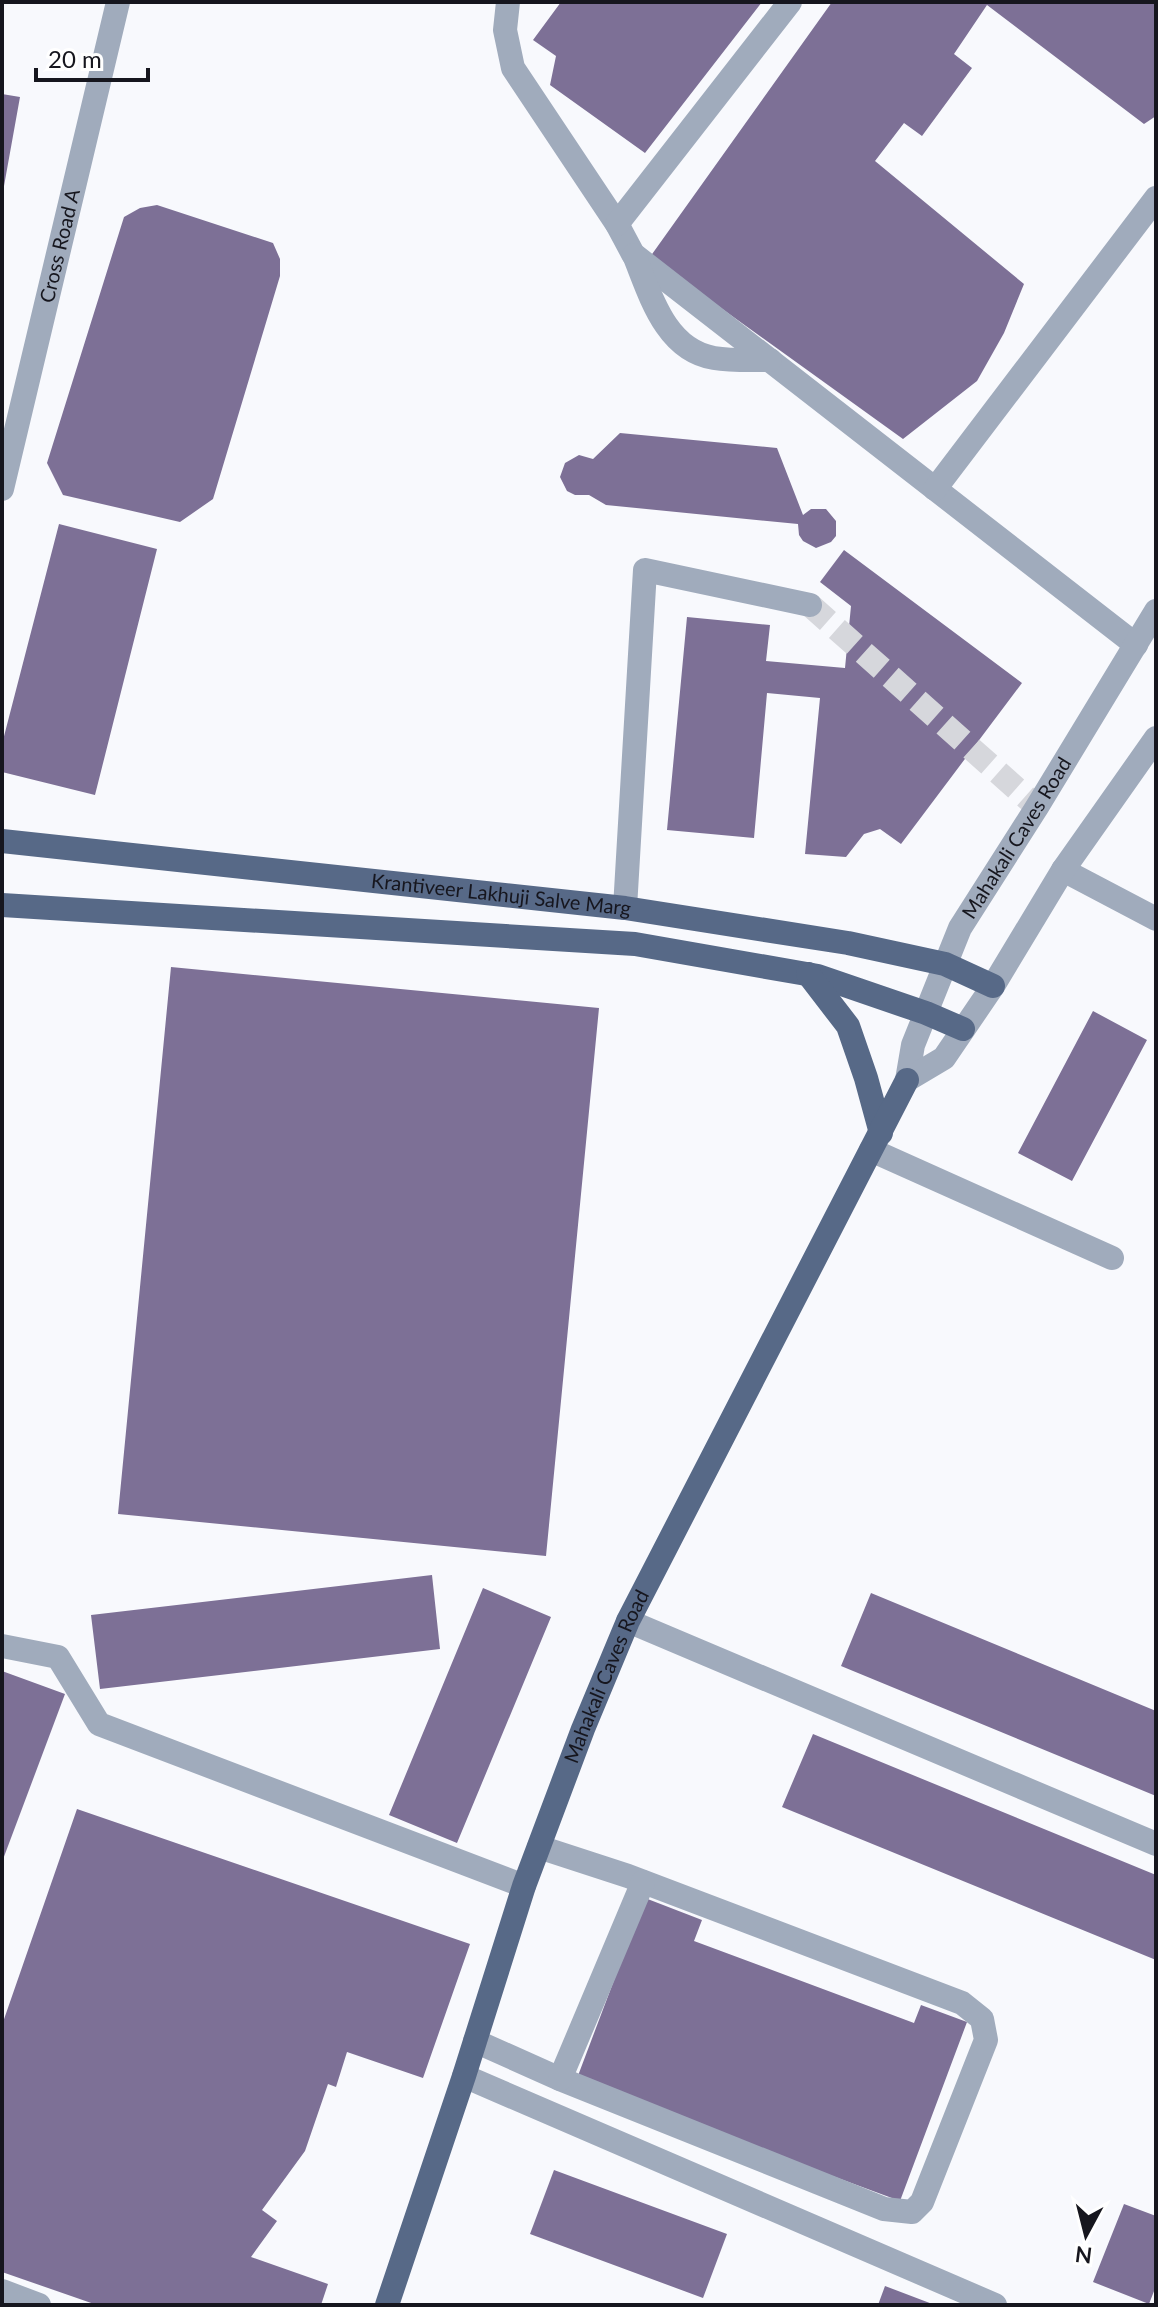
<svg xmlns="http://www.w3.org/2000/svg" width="1158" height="2307" viewBox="0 0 1158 2307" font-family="Lato,sans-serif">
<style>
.building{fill:#7d7096}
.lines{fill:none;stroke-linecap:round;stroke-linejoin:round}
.minor-tunnel{stroke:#d6d7dc;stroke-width:24;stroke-dasharray:24 12;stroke-linecap:butt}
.minor{stroke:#a0abbc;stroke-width:24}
.major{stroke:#576987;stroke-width:24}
.labels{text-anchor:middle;stroke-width:7;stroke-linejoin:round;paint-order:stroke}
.street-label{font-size:20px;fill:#16161e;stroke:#fff}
</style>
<rect width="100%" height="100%" fill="#f8f9fd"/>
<path class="building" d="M561,2H762L645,153L550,85L556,56L533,40Z
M832,2H1156V116L1144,124L987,5L954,54L972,68L922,136L904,123L875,161L1024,284L1004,333L977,381L903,439L650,257Z
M2,94L20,97L4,186L2,185Z
M157,205L273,243L280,259V276L213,499L180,522L63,495L47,463L124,217L140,208Z
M620,433L777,448L803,515L811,509H826L836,521V536L831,542L816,548L803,541L799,535L798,524L606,505L589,495H575L567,491L560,477L565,463L579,455L593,459Z
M59,524L157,549L95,795L2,772V744Z
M844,550L1022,683L901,844L880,829L864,834L846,857L805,854L820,698L767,693L754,838L667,830L687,617L770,625L766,661L845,668L851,606L820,582Z
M171,967L599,1008L546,1556L118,1514Z
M1093,1011L1147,1040L1072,1181L1018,1153Z
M432,1575L440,1649L100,1689L91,1615Z
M483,1588L551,1617L457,1843L389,1815Z
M871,1593L1156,1711V1796L841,1666Z
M2,1671L65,1694L2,1862Z
M813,1734L1156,1875V1960L782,1807Z
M77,1809L470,1944L423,2078L347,2052L336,2087L328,2084L305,2151L262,2210L277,2221L251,2257L328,2284L321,2305H97L2,2272V2025Z
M645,1898L702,1920L694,1941L914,2023L921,2005L967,2022L900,2201L576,2081Z
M554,2170L727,2234L703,2298L530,2234Z
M1124,2204L1156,2216V2286L1149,2304L1093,2282Z
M885,2286L935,2305H878Z"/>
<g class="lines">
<path class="minor-tunnel" d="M810,605L1037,807"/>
<g class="minor">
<path d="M508,2L505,30L513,68L617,224L633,254L1136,645"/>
<path d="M617,224L790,2"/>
<path d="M634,255C650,294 665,350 714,358C732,361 752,360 770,360"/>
<path id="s1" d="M2,489L118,2"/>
<path d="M935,489L1156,198"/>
<path d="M1063,870L1156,919"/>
<path d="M625,908L645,570L810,605"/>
<path id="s2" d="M907,1080L913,1045L960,928L1037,807L1156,611"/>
<path d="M907,1080L944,1058L993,986L1063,870L1156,738"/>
<path d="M871,1150L1112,1258"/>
<path d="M628,1621L1156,1844"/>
<path d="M2,1646L58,1657L99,1724L524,1886"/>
<path d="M475,2041L560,2079L884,2209L912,2212L922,2202L986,2040L982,2019L962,2003L628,1876L539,1847"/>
<path d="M464,2076L995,2305"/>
<path d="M560,2079L643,1882"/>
<path d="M2,2291L39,2305"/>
</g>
<g class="major">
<path id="s3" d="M2,841L625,908L848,943L945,964L993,986"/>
<path d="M2,905L635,944L818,976L926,1013L963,1029"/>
<path d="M808,974L848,1026L866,1078L881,1133"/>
<path id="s4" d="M387,2305L464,2076L524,1886L583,1729L628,1621L907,1080"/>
</g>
</g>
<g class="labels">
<g class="street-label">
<text dy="7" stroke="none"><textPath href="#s1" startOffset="250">Cross Road A</textPath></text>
<text dy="7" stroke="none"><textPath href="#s2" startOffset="268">Mahakali Caves Road</textPath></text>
<text dy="7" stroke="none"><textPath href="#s3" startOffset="502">Krantiveer Lakhuji Salve Marg</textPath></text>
<text dy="7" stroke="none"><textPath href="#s4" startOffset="666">Mahakali Caves Road</textPath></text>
</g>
</g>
<rect width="1158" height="2307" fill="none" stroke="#16161e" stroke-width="8"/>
<g transform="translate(1086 2235) rotate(187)" stroke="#ffffff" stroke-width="6" paint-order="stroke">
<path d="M0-6L14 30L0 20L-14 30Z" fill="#16161e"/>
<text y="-12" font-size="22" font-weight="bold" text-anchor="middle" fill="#16161e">N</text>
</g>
<path d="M36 68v12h112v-12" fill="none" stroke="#16161e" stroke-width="4"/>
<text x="48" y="68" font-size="24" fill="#16161e" stroke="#ffffff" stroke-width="6" paint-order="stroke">20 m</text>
</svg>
